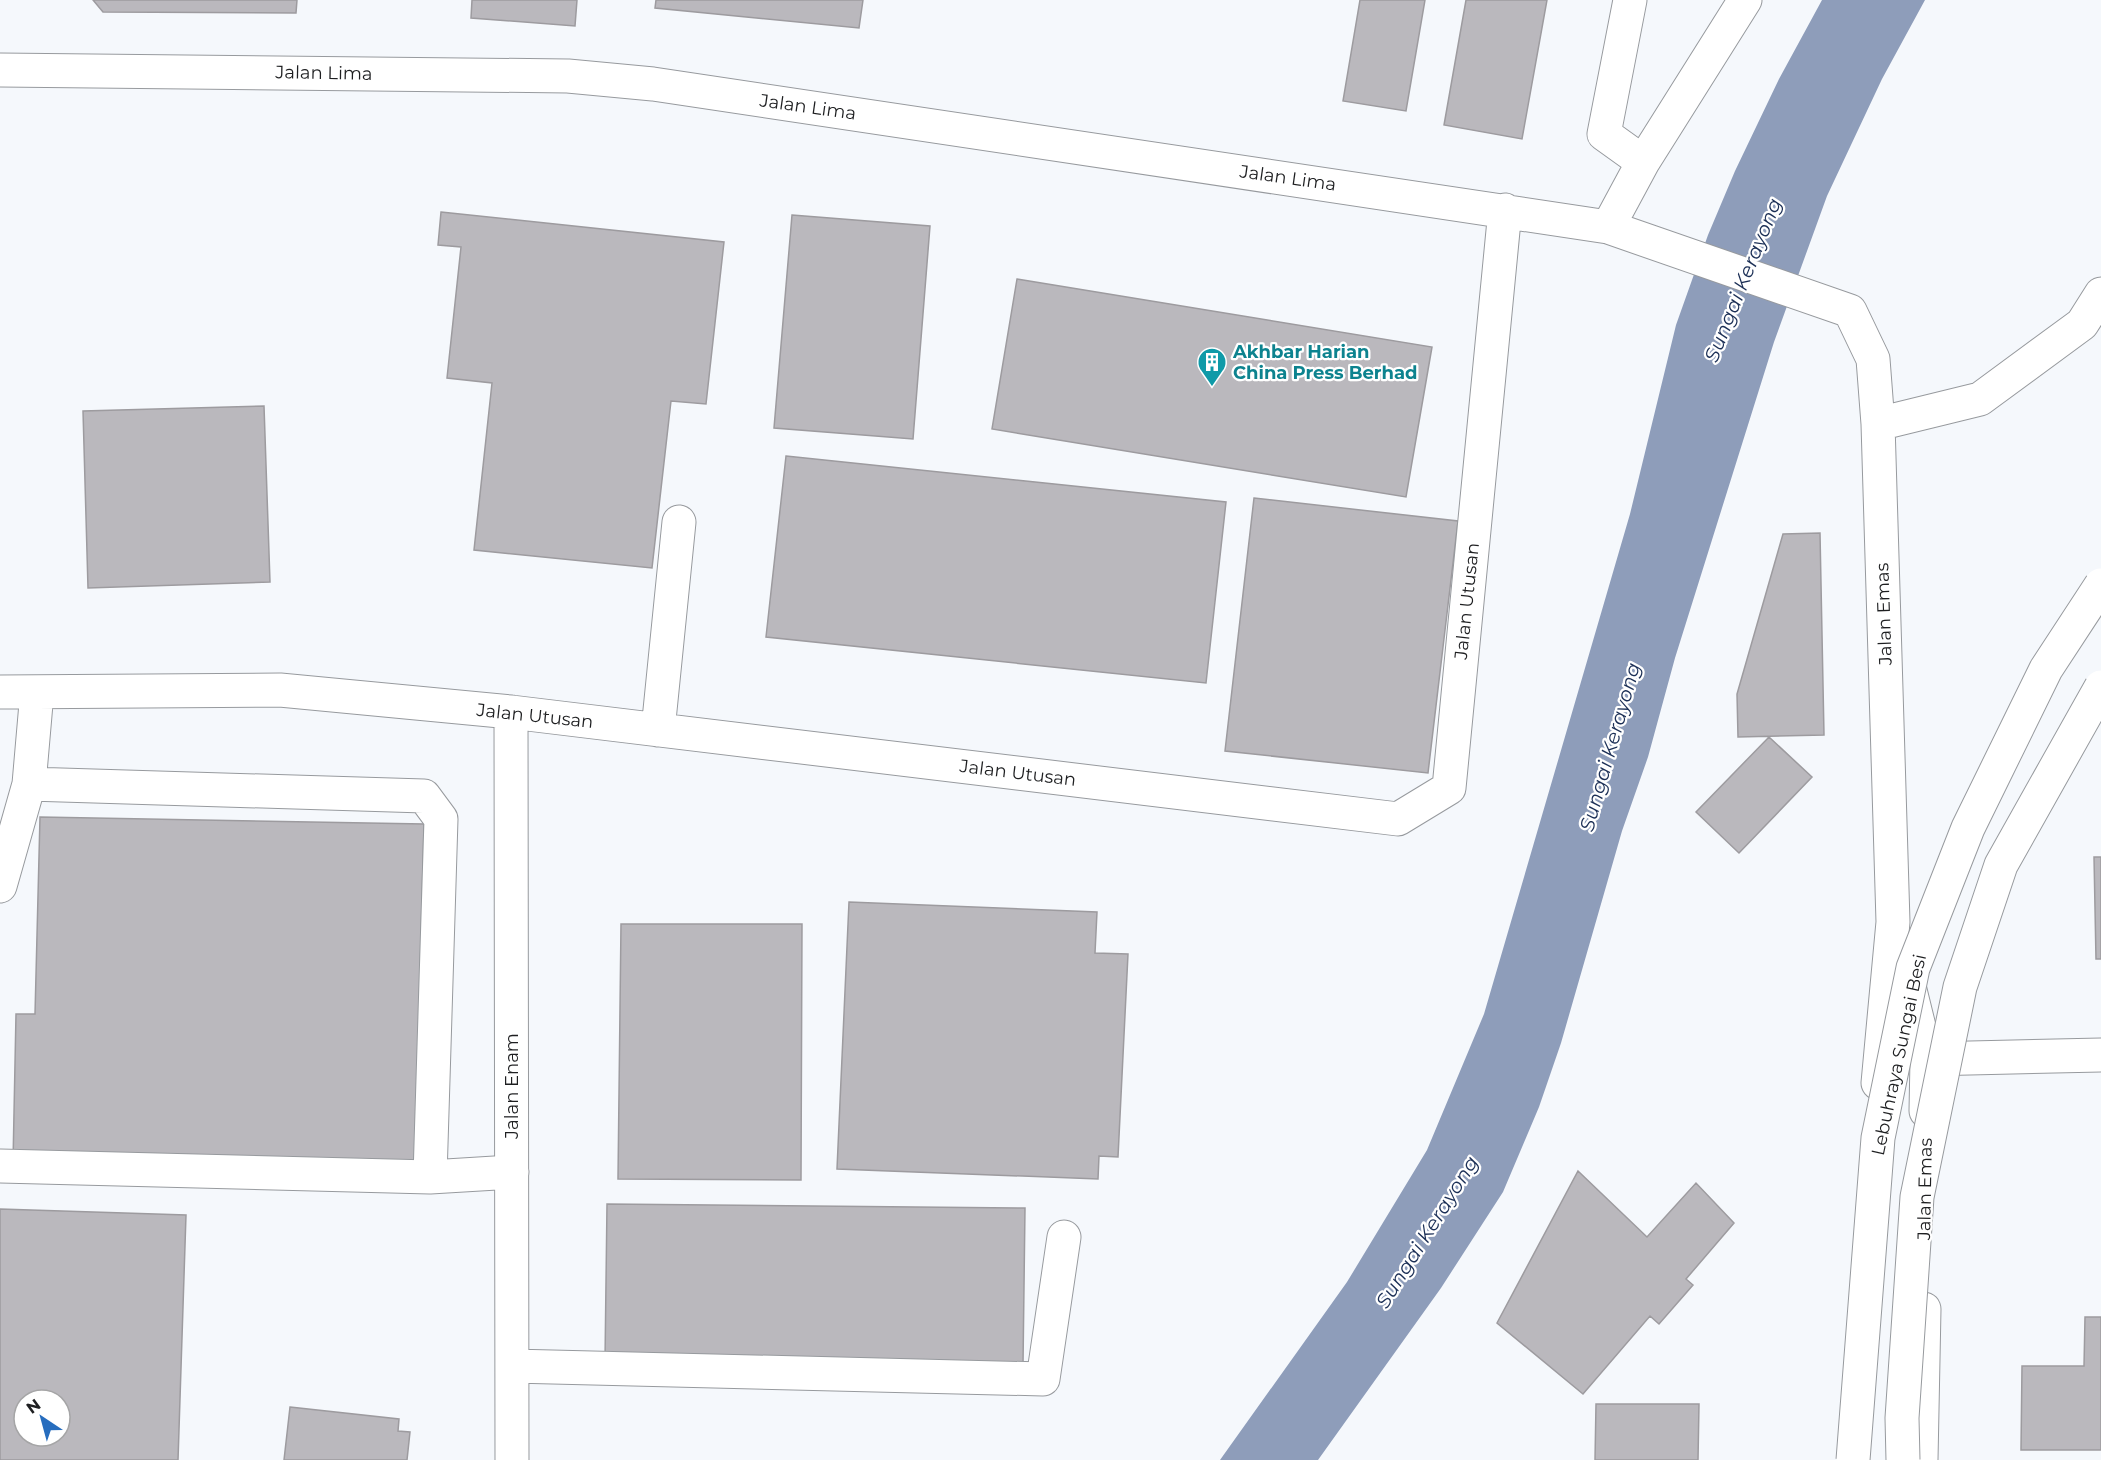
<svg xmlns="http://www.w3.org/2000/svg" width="2101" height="1460" viewBox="0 0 2101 1460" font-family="Montserrat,sans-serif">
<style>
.water{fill:#8e9dba}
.building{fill:#bab8bd;stroke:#9d9b9f;stroke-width:1.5;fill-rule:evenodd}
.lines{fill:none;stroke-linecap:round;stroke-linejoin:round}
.minor-casing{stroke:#979a9e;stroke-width:35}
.minor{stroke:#fff;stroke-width:33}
.highway-bridge-casing{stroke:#979a9e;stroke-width:35;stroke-linecap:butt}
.highway-bridge{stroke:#fff;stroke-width:33}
.labels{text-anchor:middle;stroke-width:4.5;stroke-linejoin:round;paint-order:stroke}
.street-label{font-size:18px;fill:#1e1f21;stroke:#fff}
.culture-label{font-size:18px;font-weight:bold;fill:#0d838f;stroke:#fff;text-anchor:start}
.water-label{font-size:20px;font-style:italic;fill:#1a2e55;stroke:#fff}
</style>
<rect width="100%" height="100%" fill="#f5f8fc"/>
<path class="water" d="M1822,0H1925L1882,79L1827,196L1774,342L1675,658L1648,757L1622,831L1561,1043L1539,1107L1503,1192L1441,1288L1318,1460H1220L1347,1282L1427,1150L1484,1014L1630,514L1676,325L1708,235L1735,171L1779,79Z"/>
<path class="building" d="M93,0H297L296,13L103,12Z
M472,0H577L575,26L471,18Z
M656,0H863L859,28L655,8Z
M1360,0H1425L1406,111L1343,101Z
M1466,0H1547L1522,139L1444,125Z
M441,212L724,242L706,404L671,401L652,568L474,550L492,383L447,378L461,247L438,245Z
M792,215L930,226L913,439L774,428Z
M1017,279L1432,347L1406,497L992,429Z
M264,406L270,582L88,588L83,411Z
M786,456L1226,502L1206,683L766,637Z
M1254,498L1458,521L1428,773L1225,751Z
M1820,533L1824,735L1738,737L1737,694L1783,534Z
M1769,737L1812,777L1739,853L1696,812Z
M40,817L424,824L415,1171L13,1163L16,1014H35Z
M2094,857H2101V959H2096Z
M849,902L1097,912L1095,953L1128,954L1118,1157L1099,1156L1098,1179L837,1169Z
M621,924H802L801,1180L618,1179Z
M1578,1171L1647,1237L1696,1183L1734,1223L1686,1279L1693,1285L1659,1324L1650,1316L1583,1394L1497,1323Z
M607,1204L1025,1208L1023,1365L605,1361Z
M0,1209L186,1215L178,1460H0ZM24,1400H60V1436H24Z
M2085,1317H2101V1450H2021L2022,1366H2084Z
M1596,1404H1699L1698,1460H1595Z
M290,1407L399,1419L398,1431L410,1432L407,1460H284Z"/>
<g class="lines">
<g class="minor-casing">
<path id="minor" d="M1630,0L1604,134L1643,162
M0,70L568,76L653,84L1608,227L1850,311L1873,359L1878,424L1893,922L1878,1083
M1608,227L1643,162L1745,0
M1878,424L1980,399L2082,324L2101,294
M0,692L280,690L511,712L1398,819L1449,788L1505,210
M511,712L512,1460
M658,730L679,522
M29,784L424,796L441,819L430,1177
M0,886L29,784L37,692
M1908,982L1927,1059L1926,1111
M1927,1059L2101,1055
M0,1166L430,1177L512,1172
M512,1366L1043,1379L1064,1237
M1921,1460L1924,1309"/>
</g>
<use href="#minor" class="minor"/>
<g class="highway-bridge-casing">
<path id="highway-bridge" d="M1853,1460L1878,1138L1913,968L1968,828L2046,669L2101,585
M1903,1460L1902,1418L1917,1197L1960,987L2001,865L2101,687"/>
</g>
<use href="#highway-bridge" class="highway-bridge"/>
</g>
<defs>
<g id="building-pin" transform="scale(1.5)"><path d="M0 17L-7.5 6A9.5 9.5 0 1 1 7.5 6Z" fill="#0f9aa8" stroke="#fff"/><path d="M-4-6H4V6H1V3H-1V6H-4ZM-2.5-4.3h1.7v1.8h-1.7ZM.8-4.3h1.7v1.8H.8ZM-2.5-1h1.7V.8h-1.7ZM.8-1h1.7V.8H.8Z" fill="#fff"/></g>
</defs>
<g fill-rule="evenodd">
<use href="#building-pin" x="1212" y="362"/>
</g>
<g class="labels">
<g class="street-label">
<text transform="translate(324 73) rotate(1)" y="6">Jalan Lima</text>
<text transform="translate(808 107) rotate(8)" y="6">Jalan Lima</text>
<text transform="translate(1288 178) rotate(8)" y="6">Jalan Lima</text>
<text transform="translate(1467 601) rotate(-84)" y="6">Jalan Utusan</text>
<text transform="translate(1884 614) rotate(-92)" y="6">Jalan Emas</text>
<text transform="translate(535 716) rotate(6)" y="6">Jalan Utusan</text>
<text transform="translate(1018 773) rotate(7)" y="6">Jalan Utusan</text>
<text transform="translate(1899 1055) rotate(-78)" y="6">Lebuhraya Sungai Besi</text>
<text transform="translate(512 1086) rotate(-90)" y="6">Jalan Enam</text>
<text transform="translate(1925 1189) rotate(-89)" y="6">Jalan Emas</text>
</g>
<g class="culture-label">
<text x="1233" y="358">Akhbar Harian<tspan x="1233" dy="21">China Press Berhad</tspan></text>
</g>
<g class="water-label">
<text transform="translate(1743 280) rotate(-68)" y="7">Sungai Kerayong</text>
<text transform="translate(1610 747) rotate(-74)" y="7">Sungai Kerayong</text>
<text transform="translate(1427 1232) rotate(-58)" y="7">Sungai Kerayong</text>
</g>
</g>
<g transform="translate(42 1418) rotate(324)"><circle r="28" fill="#ffffff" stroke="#a5a5a6" stroke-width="1.5"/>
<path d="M0-4.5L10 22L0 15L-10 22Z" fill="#276dbe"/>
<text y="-9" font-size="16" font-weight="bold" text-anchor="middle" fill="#1e1f21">N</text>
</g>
</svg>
